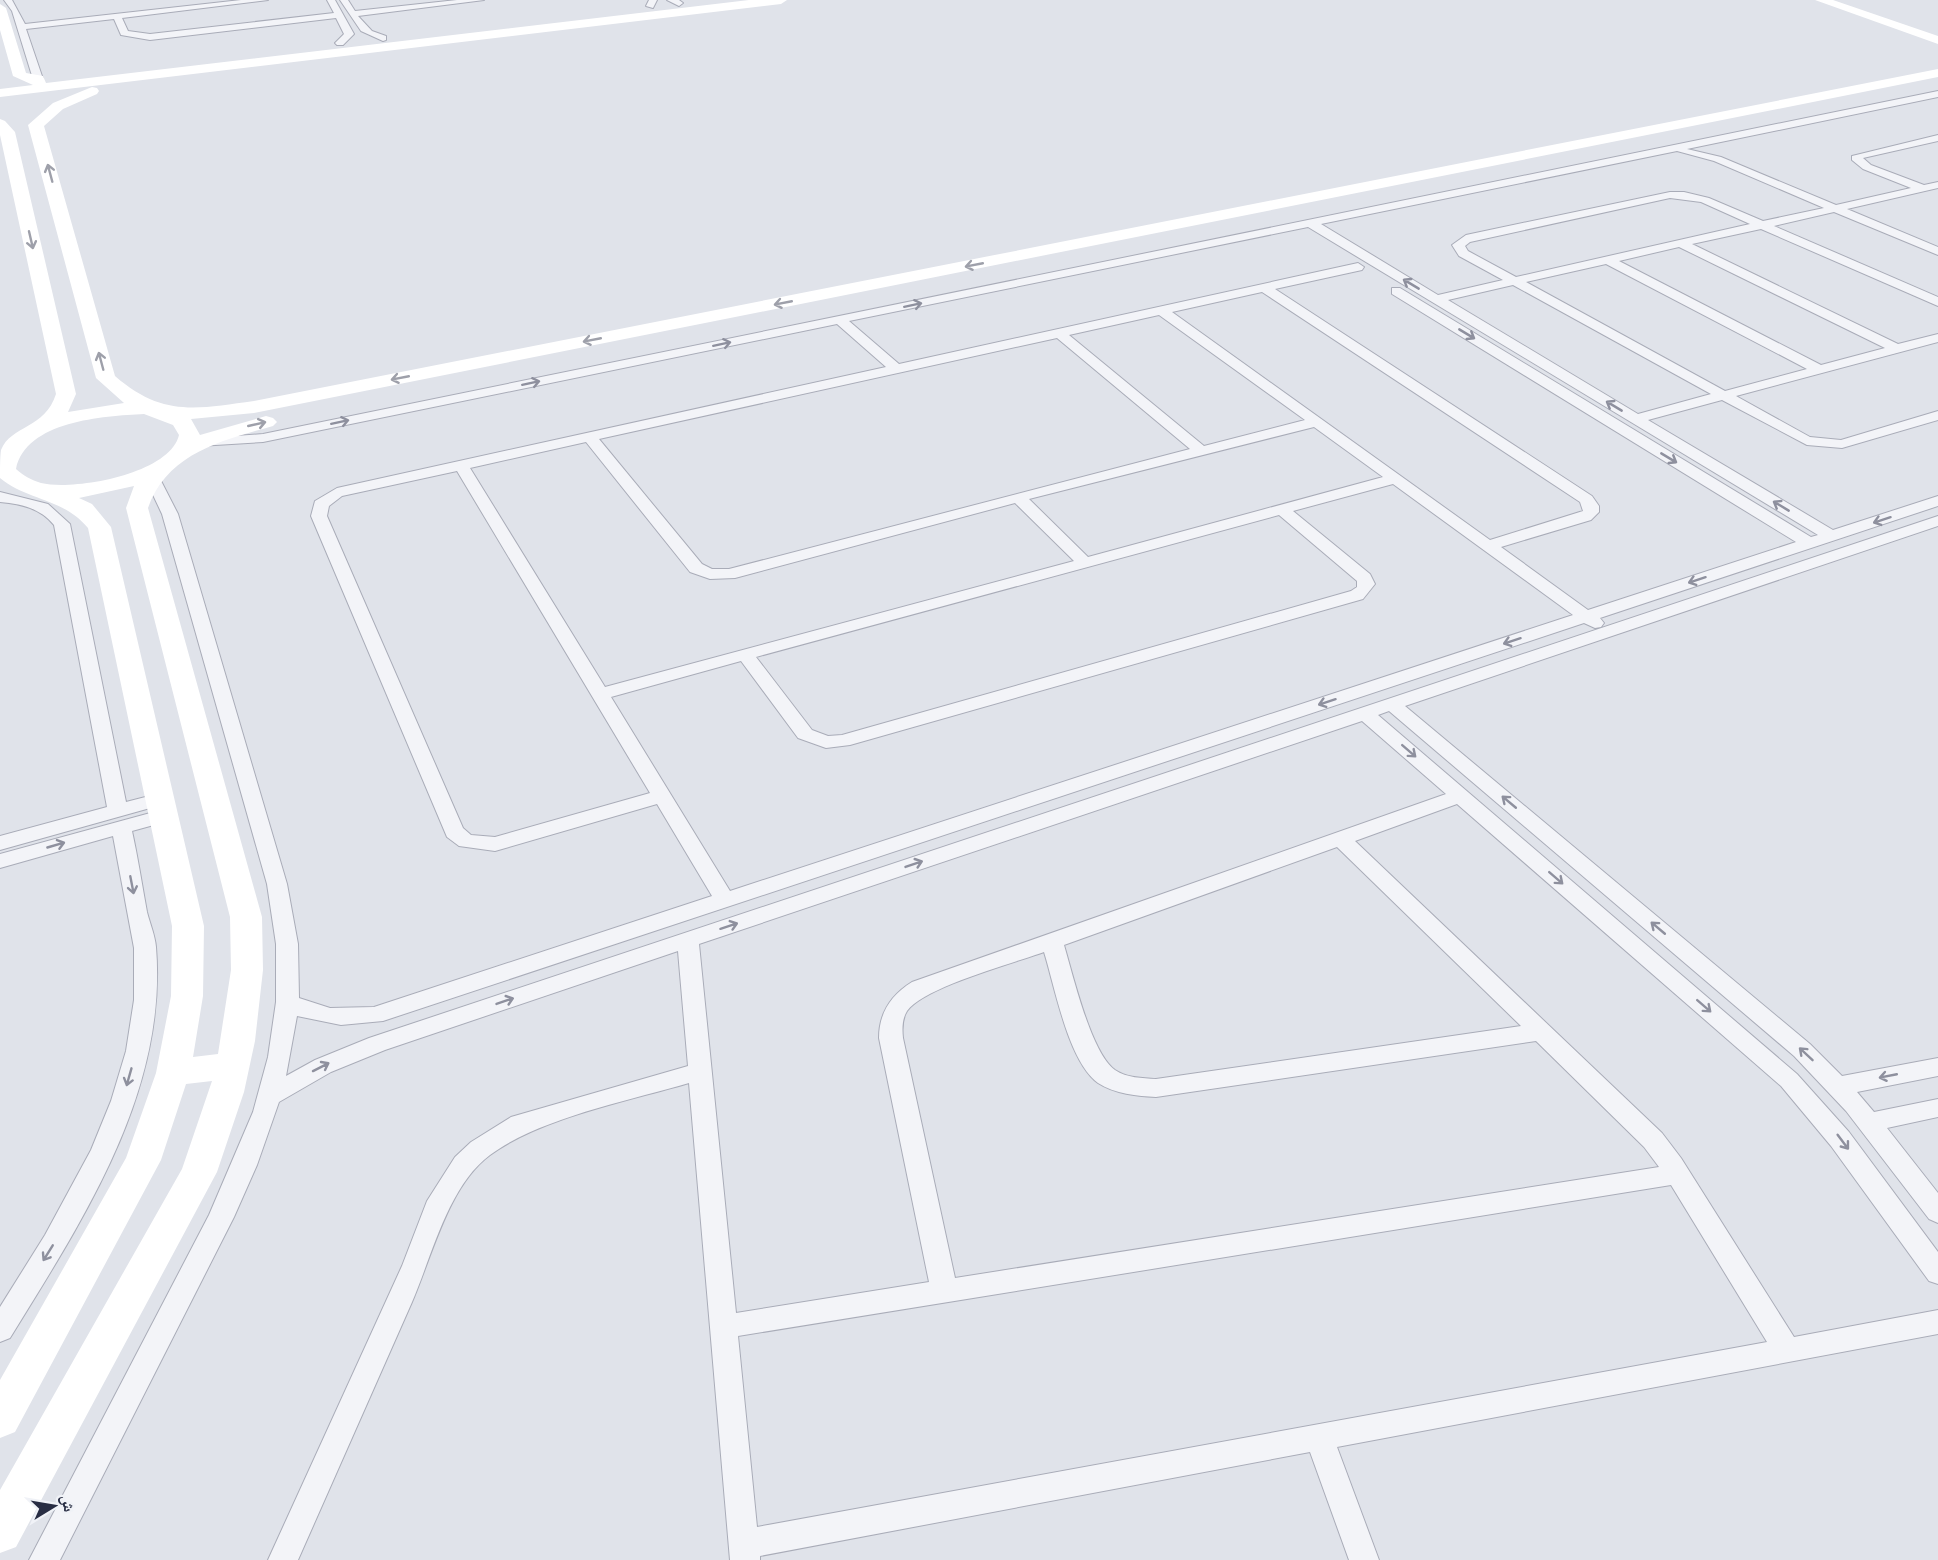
<svg xmlns="http://www.w3.org/2000/svg" width="1938" height="1560" viewBox="0 0 1938 1560" font-family="Figtree,'Noto Naskh Arabic',sans-serif">
<style>
.lines{fill:none;stroke-linecap:round;stroke-linejoin:round}
.street-casing{stroke:#a9acb8;stroke-width:2}
.street{fill:#f3f4f8;fill-rule:evenodd}
.secondary{fill:#fff;fill-rule:evenodd}
.oneway{stroke:#9ea0aa}
.oneway2{stroke:#8e909e}
</style>
<rect width="100%" height="100%" fill="#e0e3ea"/>
<g class="lines">
<g class="street-casing">
<path id="street" d="M4,0H12L25,24L241,0H268L122,18L128,31L150,34L334,13L327,0H335L354,34L343,45H337L335,43L344,34L336,18L150,40L121,35L114,19L26,29L43,79L38,82L33,79L12,11Z
M340,0H348L355,11L457,0H484L358,16L372,31L386,36V40L383,41L361,31Z
M649,0H657L653,8L646,6Z
M667,0H679L683,3L679,6Z
M1938,91V97L1687,149L1721,157L1836,205L1911,188L1863,169L1852,160V156L1938,135V141L1863,158L1871,165L1924,185L1938,182V188L1847,209L1938,247V255L1834,212L1774,226L1938,297V306L1761,229L1692,244L1898,344L1938,334V342L1736,396L1810,437L1841,440L1938,411V420L1842,448L1807,445L1722,400L1648,420L1833,530L1938,496V506L1600,618L1604,623L1601,627L1595,628L1584,623L383,1021L341,1025L297,1016L286,1076L315,1060L369,1038L1938,516V526L1405,706L1810,1044L1842,1076L1938,1058V1076L1857,1092L1874,1112L1938,1099V1117L1887,1128L1938,1193V1223L1929,1219L1846,1111L1794,1056L1389,711L1378,715L1797,1074L1849,1132L1938,1252V1284L1929,1281L1831,1146L1781,1086L1457,804L1355,841L1662,1133L1681,1158L1794,1337L1938,1310V1334L1337,1447L1379,1560H1349L1310,1452L760,1556V1560H730L689,1083C628,1101 540,1118 490,1155C448,1186 432,1256 412,1302C374,1388 336,1474 298,1560H268L402,1266L427,1201L455,1157L471,1142L511,1117L688,1066L678,951L385,1050L331,1072L279,1102L257,1165L234,1217L60,1560H29L209,1215L253,1112L268,1057L276,1002V944L267,884L162,514L145,478L148,475H158L178,514L287,884L298,944L299,998L330,1008L374,1007L712,896L657,804L495,851L459,846L447,837L311,516L315,501L337,488L886,367L837,324L263,442L199,446L194,445L192,442L194,439L263,434ZM1677,151L1714,161L1824,208L1763,221L1709,198L1684,192H1670L1466,235L1452,245L1459,256L1503,280L1438,295L1321,224ZM1670,198L1701,202L1750,224L1516,277L1468,251L1465,246L1470,242ZM1308,227L1818,535L1811,537L1400,288H1392V294L1796,542L1588,610L1501,547L1591,520L1599,512V506L1592,496L1275,289L1362,270L1364,267L1358,263L899,364L849,321ZM1679,247L1885,348L1821,365L1619,261ZM1606,264L1807,369L1725,391L1526,282ZM1513,285L1711,394L1638,414L1448,300ZM1262,292L1580,502L1583,511L1490,540L1172,312ZM1159,315L1305,420L1204,446L1069,335ZM1057,338L1190,449L729,569H712L702,564L599,439ZM1314,427L1383,477L1088,557L1029,499ZM586,442L690,572L710,579L735,578L1015,503L1074,561L605,687L470,468ZM457,471L650,793L495,837L471,835L463,828L327,516L329,506L342,496ZM1393,484L1573,615L730,891L611,697L741,661L798,738L826,748L850,745L1363,599L1375,584L1370,574L1293,511ZM1279,515L1357,581V587L1351,591L842,735L828,736L812,730L756,657ZM1362,721L1446,794L912,982C891,995 879,1013 879,1038L929,1282L736,1313L699,944ZM1337,847L1521,1026L1156,1079C1142,1078 1127,1078 1115,1070C1091,1053 1073,975 1064,945ZM1044,952C1055,987 1068,1061 1098,1083C1115,1094 1137,1096 1156,1097L1536,1041L1644,1147L1659,1167L955,1278L903,1038C902,1029 902,1019 907,1011C924,987 1014,963 1044,952ZM1671,1185L1767,1342L757,1527L738,1336Z
M0,492L48,504L70,524L126,802L161,793L168,795L171,799L168,803L0,850V836L107,807L54,525C40,508 21,504 0,502Z
M165,809L172,810L175,815L172,820L132,831C138,858 142,885 147,912C150,924 155,935 156,947C168,1092 82,1221 10,1338L0,1342V1307L45,1235L91,1150L111,1101L126,1051L134,1000V948L113,836L0,868V854Z"/>
</g>
<use href="#street" class="street"/>
<path class="secondary" d="M749,0H787L781,4L0,97V89L33,85L13,76L0,30V4L6,8L26,73L43,76L46,83Z
M1815,0H1833L1938,36V44Z
M1938,69V77L254,413L191,419L200,435L266,416L273,418L277,422L273,426C223,440 167,453 148,508L262,917L263,970L255,1041L244,1092L217,1172L16,1547L0,1553V1490L182,1169L212,1081L186,1084L161,1160L15,1432L0,1438V1380L126,1158L156,1073L171,996L172,926L88,528C63,498 28,501 0,478C0,470 0,457 1,450C11,425 45,429 56,394L0,135V119L5,121L15,132L76,394L68,412L124,403L96,378L28,125L53,103L92,87L97,88L99,91L97,94L63,109L44,126L115,376C162,417 196,409 254,401ZM144,414L173,425L179,435C170,474 74,491 41,483C31,480 24,476 16,469C26,421 103,416 144,414ZM134,486L126,508L230,917L231,970L218,1054L193,1057L203,996L204,926L111,527L92,504L79,498Z"/>
</g>
<defs><path id="oneway-shaft" d="M-6 0H5M1.5-3L5.5 0L1.5 3" fill="none" stroke-width="1.6" stroke-linecap="round" stroke-linejoin="round" transform="scale(1.5)"/></defs>
<g class="oneway">
<use href="#oneway-shaft" transform="translate(50 173) rotate(-105)"/>
<use href="#oneway-shaft" transform="translate(31 240) rotate(77)"/>
<use href="#oneway-shaft" transform="translate(974 265) rotate(169)"/>
<use href="#oneway-shaft" transform="translate(783 303) rotate(169)"/>
<use href="#oneway-shaft" transform="translate(592 340) rotate(169)"/>
<use href="#oneway-shaft" transform="translate(101 361) rotate(-105)"/>
<use href="#oneway-shaft" transform="translate(400 378) rotate(169)"/>
<use href="#oneway-shaft" transform="translate(257 424) rotate(-13)"/>
</g>
<g class="oneway2">
<use href="#oneway-shaft" transform="translate(1411 284) rotate(-149)"/>
<use href="#oneway-shaft" transform="translate(913 305) rotate(-12)"/>
<use href="#oneway-shaft" transform="translate(1467 334) rotate(31)"/>
<use href="#oneway-shaft" transform="translate(722 344) rotate(-12)"/>
<use href="#oneway-shaft" transform="translate(531 383) rotate(-12)"/>
<use href="#oneway-shaft" transform="translate(1614 406) rotate(-149)"/>
<use href="#oneway-shaft" transform="translate(340 422) rotate(-12)"/>
<use href="#oneway-shaft" transform="translate(1669 458) rotate(31)"/>
<use href="#oneway-shaft" transform="translate(1781 506) rotate(-149)"/>
<use href="#oneway-shaft" transform="translate(1882 520) rotate(162)"/>
<use href="#oneway-shaft" transform="translate(1697 580) rotate(162)"/>
<use href="#oneway-shaft" transform="translate(1512 641) rotate(162)"/>
<use href="#oneway-shaft" transform="translate(1327 702) rotate(162)"/>
<use href="#oneway-shaft" transform="translate(1409 751) rotate(41)"/>
<use href="#oneway-shaft" transform="translate(1509 802) rotate(-140)"/>
<use href="#oneway-shaft" transform="translate(56 845) rotate(-16)"/>
<use href="#oneway-shaft" transform="translate(914 864) rotate(-19)"/>
<use href="#oneway-shaft" transform="translate(1556 878) rotate(41)"/>
<use href="#oneway-shaft" transform="translate(132 885) rotate(79)"/>
<use href="#oneway-shaft" transform="translate(729 926) rotate(-18)"/>
<use href="#oneway-shaft" transform="translate(1658 928) rotate(-140)"/>
<use href="#oneway-shaft" transform="translate(505 1001) rotate(-19)"/>
<use href="#oneway-shaft" transform="translate(1704 1006) rotate(41)"/>
<use href="#oneway-shaft" transform="translate(1806 1054) rotate(-137)"/>
<use href="#oneway-shaft" transform="translate(321 1067) rotate(-27)"/>
<use href="#oneway-shaft" transform="translate(1888 1076) rotate(169)"/>
<use href="#oneway-shaft" transform="translate(129 1077) rotate(106)"/>
<use href="#oneway-shaft" transform="translate(1843 1142) rotate(53)"/>
<use href="#oneway-shaft" transform="translate(48 1253) rotate(122)"/>
</g>
<g transform="translate(54 1506) rotate(79)" stroke="#f0f2f7" stroke-width="4.5" paint-order="stroke">
<path d="M0-4.5L10 22L0 15L-10 22Z" fill="#282d43"/>
<text y="-9" font-size="16" font-weight="bold" text-anchor="middle" fill="#282d43">ش</text>
</g>
</svg>
